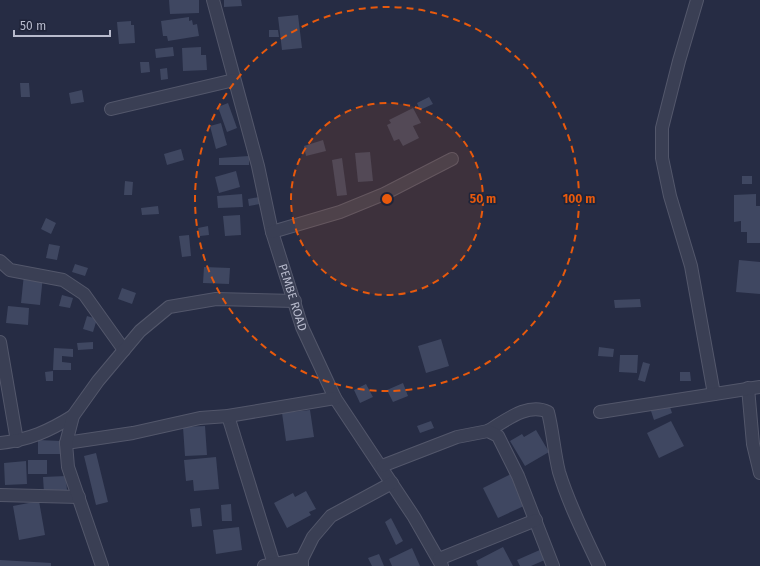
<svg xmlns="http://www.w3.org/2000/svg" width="760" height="566" viewBox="0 0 760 566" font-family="'Fira Sans',sans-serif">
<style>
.building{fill:#3f4761}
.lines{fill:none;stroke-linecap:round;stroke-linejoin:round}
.minor-casing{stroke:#53576b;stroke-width:14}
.minor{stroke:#3a3f54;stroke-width:12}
.ring{fill:none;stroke:#e8590c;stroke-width:2;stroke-dasharray:7 5}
.labels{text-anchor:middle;stroke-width:3.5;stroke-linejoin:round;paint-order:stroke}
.street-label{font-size:12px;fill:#b8bbcd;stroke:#1f2439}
.centre{fill:#e8590c;stroke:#1f2439;stroke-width:2}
.ring-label{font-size:12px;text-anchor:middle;font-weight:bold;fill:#e8590c;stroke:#1f2439;stroke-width:3.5;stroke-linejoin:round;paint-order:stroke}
</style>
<rect width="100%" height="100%" fill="#262c44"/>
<path class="building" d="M169,0H199V13L170,14Z
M224,0H241L242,6L224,7Z
M298,15L302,48L282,50L278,17Z
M189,17V21L192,20L193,25L197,24L199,36L168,41L167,36H163L161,21Z
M131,21V25H134L135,43L119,44L117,22Z
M269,30H278L279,37H269Z
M173,47L174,56L156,58L155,49Z
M201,47V55H206L207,70L183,71L182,48Z
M140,62H149L150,72L141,73Z
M167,68L168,79L161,80L160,69Z
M20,83H29L30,97H21Z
M82,90L84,102L71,104L69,93Z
M429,97L433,104L420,110L417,103Z
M228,103L237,128L227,132L218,107Z
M413,108L421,123L413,126L419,138L403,146L399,139L394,141L387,125L391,123L389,120Z
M221,123L227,145L216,149L210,126Z
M323,140L326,151L306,156L304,146Z
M181,149L184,160L167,165L164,154Z
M370,152L373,181L358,182L355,153Z
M249,156V165H219V158Z
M342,158L347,195L337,196L332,160Z
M236,171L240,187L219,193L215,177Z
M742,176H752V184H742Z
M125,181L133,182L132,195H124Z
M242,194L243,207L218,208L217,196Z
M756,194V206H760V243H747V232H741V221L734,222V195Z
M259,197L260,204L249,206L248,199Z
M158,206L159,214L142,215L141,208Z
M240,215L241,235L225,236L223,216Z
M46,218L56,223L51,234L41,229Z
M208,226L209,235L200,236L198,228Z
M189,235L191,256L182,257L179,236Z
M49,244L60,246L57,260L46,258Z
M739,260L760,262V294L736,292Z
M75,264L88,268L85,276L72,272Z
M204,267L230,268L229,284L203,283Z
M24,274L43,276L40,305L21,303Z
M122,288L136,293L132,304L118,299Z
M62,295L73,298L70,308L59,306Z
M640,299L641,307L615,308L614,300Z
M8,306L29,308L28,325L6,323Z
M87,316L97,319L93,332L83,329Z
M441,339L449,366L426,373L418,346Z
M93,342V349L78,350L77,343Z
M599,347L614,349L613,357L598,356Z
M54,348L73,349V357L62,356V362L71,363V370H53Z
M620,355H638L637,373L619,372Z
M643,362L650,364L645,382L638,380Z
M53,371V381H46L45,372Z
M680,372H690L691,381H680Z
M403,383L408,396L393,402L387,390Z
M366,384L373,397L360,403L354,390Z
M669,404L672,413L654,420L651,411Z
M310,410L314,437L286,441L282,413Z
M431,421L434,428L420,433L417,426Z
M671,421L684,446L659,458L647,433Z
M205,426L207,455L185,456L183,427Z
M536,430L549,452L525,466L510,441L522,434L524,437Z
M38,440L60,441V454H38Z
M96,453L108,502L96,505L84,456Z
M216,457L219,489L194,491L193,480L186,481L184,460Z
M28,460H47V474H28Z
M26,461L27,484L5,485L4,463Z
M511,474L526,505L498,518L483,488Z
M66,476L67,491L44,493L43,477Z
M306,491L316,509L309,512L311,515L287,528L274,503L293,493L295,497Z
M39,501L45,535L19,540L13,506Z
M231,504L232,521H222L221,505Z
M200,508L202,526L192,527L190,509Z
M391,518L403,541L396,545L385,522Z
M239,527L242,550L216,554L213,530Z
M503,547L513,566H478L476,561Z
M412,548L420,566H392L389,559Z
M542,549L547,559L531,566H520L517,560Z
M379,554L384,566H372L368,558Z
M0,560L51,563V566H0Z"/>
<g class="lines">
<g class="minor-casing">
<g id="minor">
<path id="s1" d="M213,0L258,166L272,232L302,327L335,398L414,517L442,566"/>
<path d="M697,0L679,61L662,128V158L670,196L691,266L714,394"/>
<path d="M111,109L234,80"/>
<path d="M272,232L340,212L384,194L452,159"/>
<path d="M0,261L10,270L63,280L84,294L124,350"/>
<path d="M0,342L17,441"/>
<path d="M748,388L753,444L760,473"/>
<path d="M600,412L760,387"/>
<path d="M228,416L274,564"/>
<path d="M488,431C505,421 528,402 548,412C553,432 554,452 559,472C569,505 585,536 599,566"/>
<path d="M0,443C29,440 49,431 73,416"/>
<path d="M66,443L133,433L200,418L228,416L335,398"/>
<path d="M382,466L457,437L488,431L498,436L518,476L553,566"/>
<path d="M0,495L79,497"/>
<path d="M439,559L536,520"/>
<path d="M102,566L68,467L66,443L73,416L98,381L140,331L169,307L216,299L295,301"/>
<path d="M264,566L302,559"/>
<path d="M302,566V559L313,537L331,516L392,483"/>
</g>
</g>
<use href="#minor" class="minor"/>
</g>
<circle cx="387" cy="199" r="96" fill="#e8590c" fill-opacity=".12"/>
<g class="ring">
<circle cx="387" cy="199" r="96"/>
<circle cx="387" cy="199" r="192"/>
</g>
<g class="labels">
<g class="street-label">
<text dy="4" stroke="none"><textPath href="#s1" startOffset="308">PEMBE ROAD</textPath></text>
</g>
</g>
<circle cx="387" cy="199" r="6" class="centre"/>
<g class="ring-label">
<text x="483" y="203">50 m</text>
<text x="579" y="203">100 m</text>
</g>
<path d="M14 30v6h96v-6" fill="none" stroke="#b8bbcd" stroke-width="2"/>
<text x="20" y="30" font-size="12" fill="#b8bbcd" stroke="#1f2439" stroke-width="3" paint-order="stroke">50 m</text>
</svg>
